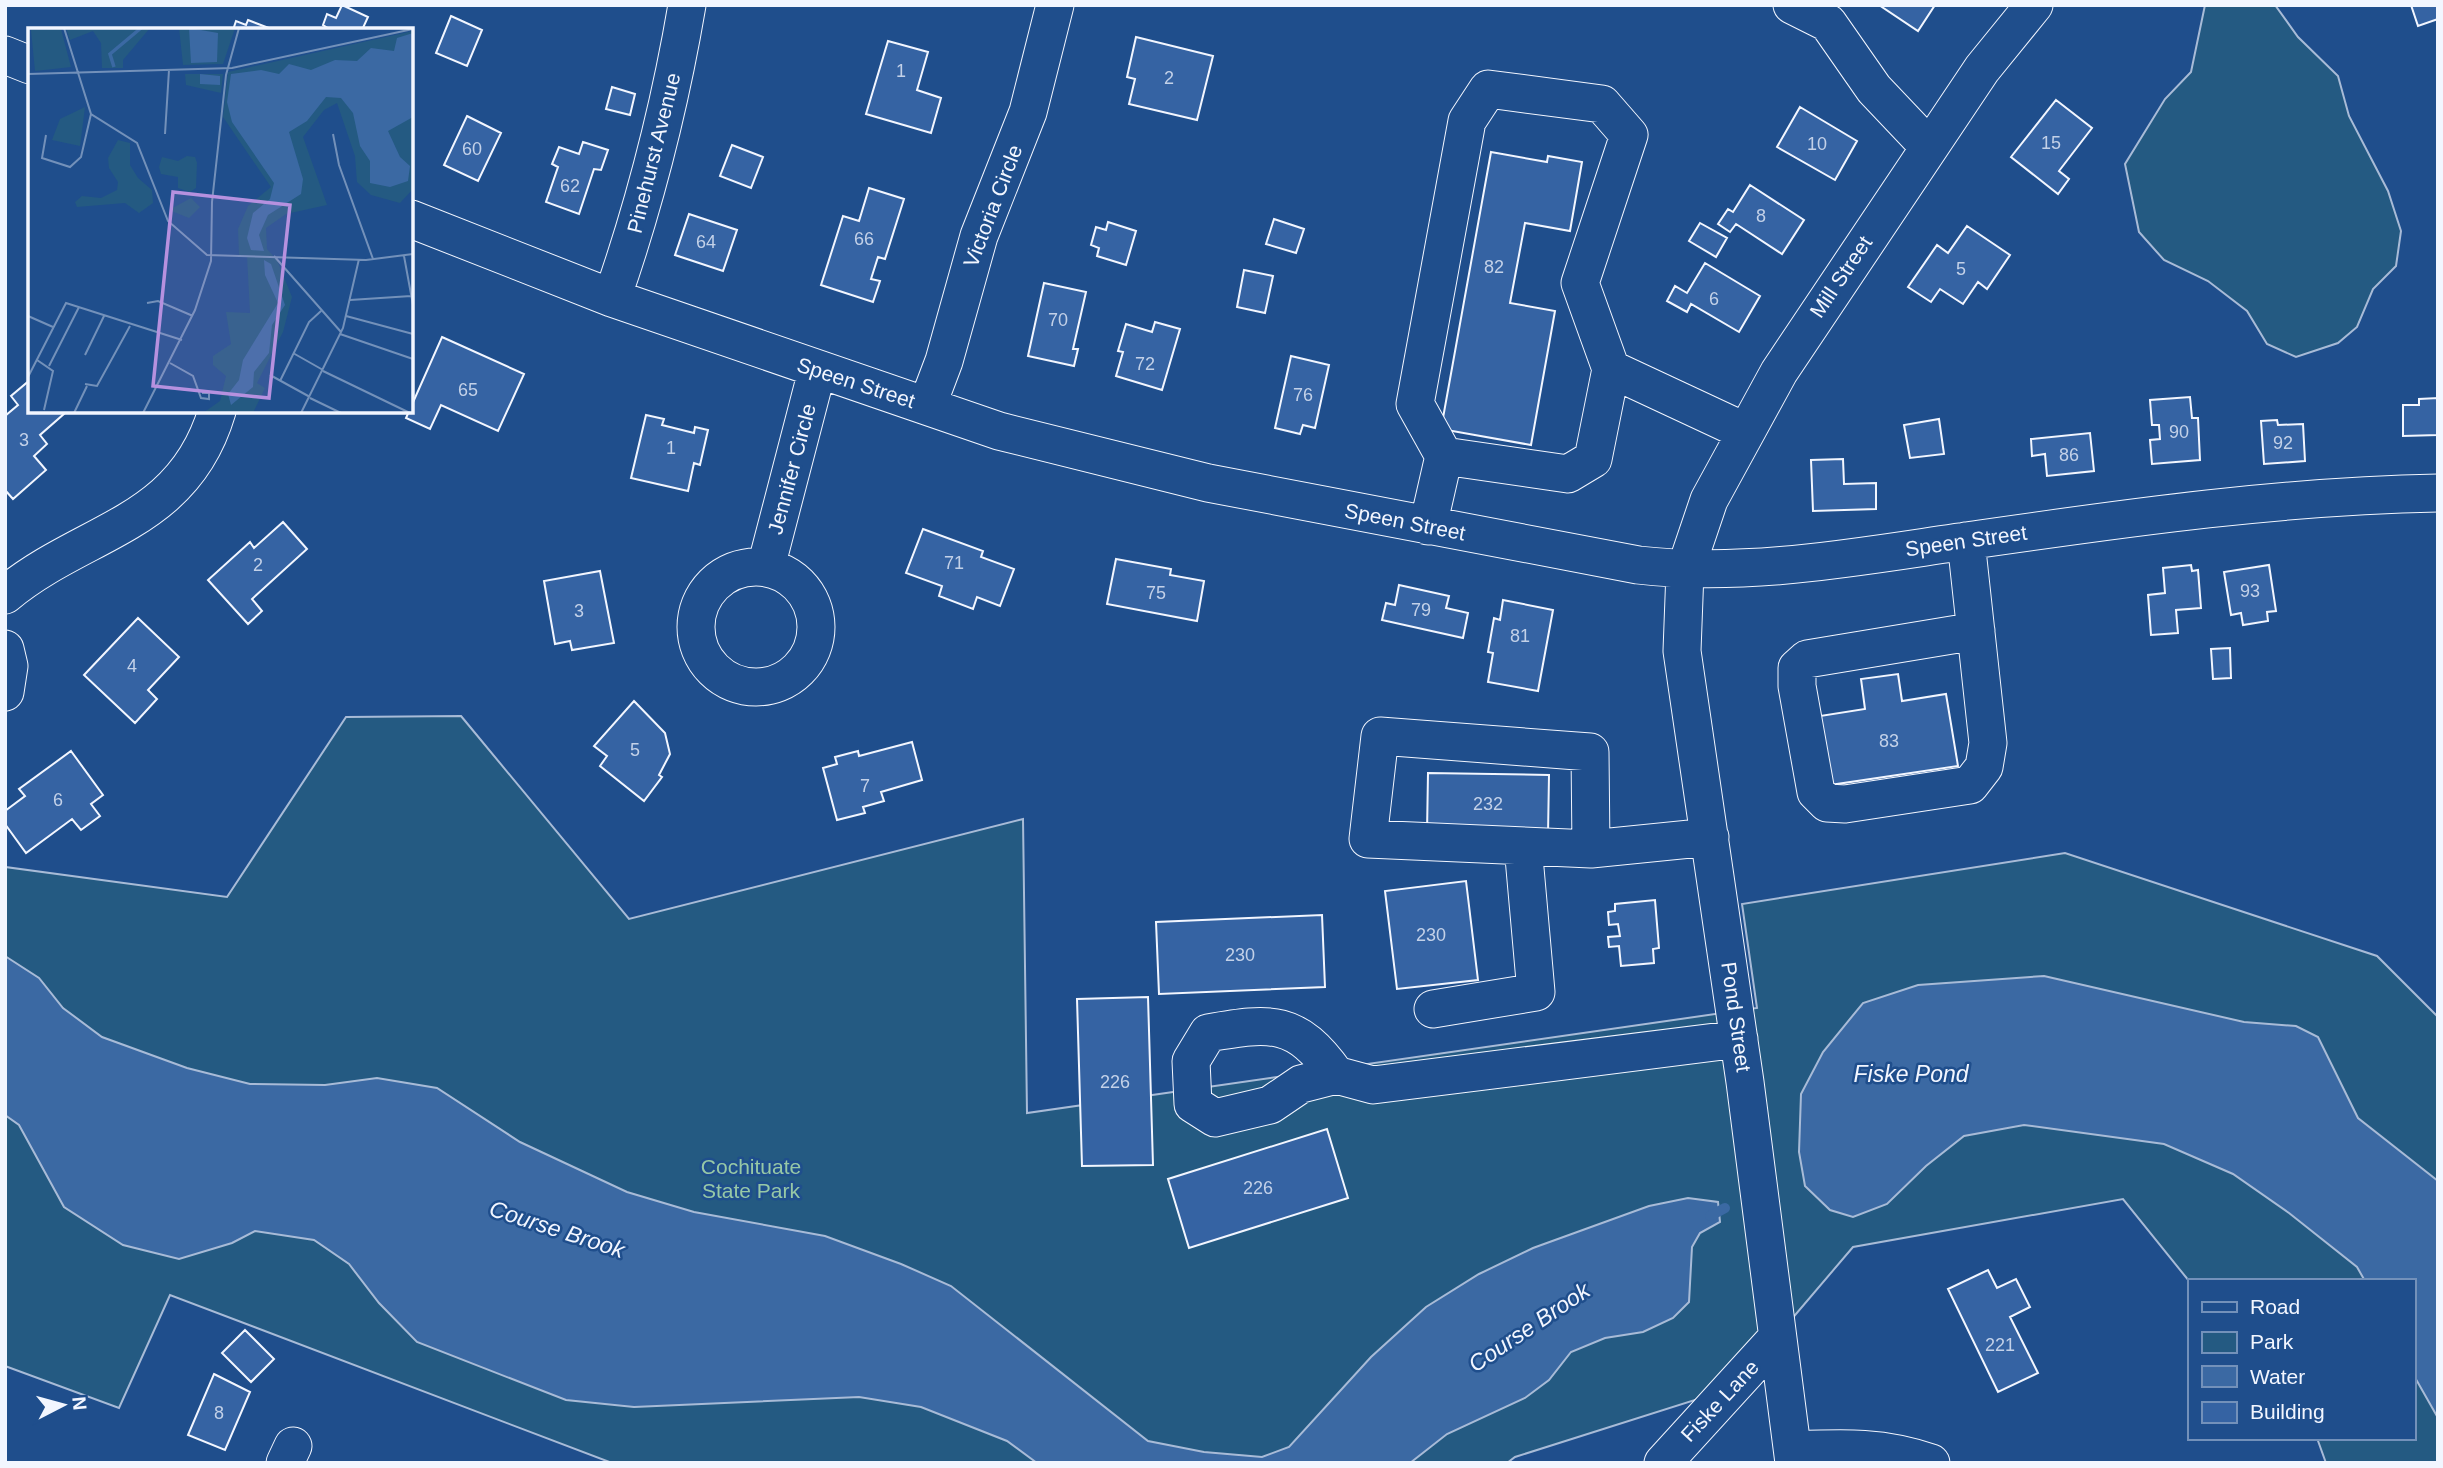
<svg xmlns="http://www.w3.org/2000/svg" width="2443" height="1468" viewBox="0 0 2443 1468" font-family="Arial,sans-serif">
<style>
.green{fill:#245a82;stroke:#a8bbd7;stroke-width:2}
.water{fill:#3b69a3;stroke:#a8bbd7;stroke-width:2}
.lines{fill:none;stroke-linecap:round;stroke-linejoin:round}
.stream{stroke:#3b69a3;stroke-width:10}
.building{fill:#3563a3;stroke:#f2f6ff;stroke-width:2}
.minor-casing{stroke:#f2f6ff;stroke-width:39}
.minor{stroke:#1f4e8c;stroke-width:37}
.labels{text-anchor:middle;stroke-width:5;stroke-linejoin:round;paint-order:stroke}
.number-label{font-size:18px;fill:#c3d1e8}
.street-label{font-size:21px;fill:#f2f6ff;stroke:#1f4e8c}
.park-label{font-size:21px;fill:#97c8a6;stroke:#1f4e8c}
.water-label{font-size:23px;font-style:italic;fill:#f2f6ff;stroke:#1f4e8c}
.inset-river{fill:none;stroke:#3b69a3;stroke-width:3.5}
.inset-road{fill:none;stroke:#7391ba;stroke-width:2}
.view{fill:#b691df;fill-opacity:0.15;stroke:#b691df;stroke-width:3.5}
.inset-edge{fill:none;stroke:#f2f6ff;stroke-width:3.5}
</style>
<rect width="100%" height="100%" fill="#1f4e8c"/>
<path class="green" d="M2205,5H2275L2298,37L2338,76L2349,116L2388,191L2401,231L2396,266L2373,289L2357,327L2338,343L2296,357L2267,344L2247,311L2208,281L2164,260L2139,232L2125,164L2165,99L2191,72Z
M461,716L629,919L1023,819L1027,1113L1757,1008L1742,904L2065,853L2377,956L2438,1017V1463H2326L2317,1438H2413V1281H2189L2123,1199L1853,1247L1733,1388L1515,1457L1507,1463H612L170,1295L119,1408L5,1366V867L227,897L346,717Z"/>
<path class="water" d="M5,956L39,978L63,1008L102,1037L187,1068L250,1084L325,1085L377,1078L437,1088L520,1142L627,1192L694,1212L825,1236L901,1264L951,1286L1148,1441L1204,1452L1262,1457L1289,1447L1371,1357L1426,1307L1479,1274L1533,1248L1649,1206L1688,1198L1718,1202L1720,1222L1700,1233L1692,1247L1689,1302L1673,1318L1643,1332L1605,1338L1571,1352L1549,1380L1525,1398L1447,1434L1410,1463H1037L1007,1441L921,1407L859,1397L634,1407L566,1400L417,1342L379,1303L349,1264L314,1240L255,1231L232,1243L179,1259L123,1245L64,1207L19,1125L5,1115Z
M2044,976L2244,1022L2296,1026L2318,1037L2358,1118L2438,1181V1418L2413,1374V1281H2365L2357,1267L2289,1213L2233,1174L2164,1144L2024,1125L1964,1136L1926,1166L1887,1204L1853,1217L1830,1210L1805,1186L1799,1152L1801,1094L1823,1052L1863,1003L1918,985Z"/>
<g class="lines">
<path class="stream" d="M1710,1216L1725,1208"/>
</g>
<path class="building" d="M342,5L368,17L362,30H331L323,25L327,14L336,18Z
M1879,5H1935L1918,31Z
M2411,5H2438V19L2418,26Z
M451,16L482,30L467,66L436,53Z
M248,20L274,30H233L236,21L246,25Z
M1136,37L1213,56L1197,120L1129,104L1135,79L1127,77Z
M888,41L928,52L917,90L941,98L931,133L866,114Z
M612,87L635,94L630,115L606,109Z
M2056,100L2092,128L2059,171L2069,179L2058,194L2011,157Z
M1800,107L1857,141L1835,180L1777,147Z
M467,116L501,133L478,181L444,165Z
M583,142L608,150L601,170L594,169L579,214L546,202L558,167L552,164L559,147L579,154Z
M732,145L763,157L751,188L720,176Z
M1491,152L1547,162L1548,156L1582,162L1570,231L1525,223L1510,303L1555,311L1531,445L1441,429Z
M1750,185L1804,220L1782,254L1736,224L1730,232L1718,224L1728,209L1733,212Z
M869,188L904,199L885,259L878,257L871,279L880,281L873,302L821,285L843,216L859,221Z
M689,214L737,230L723,271L675,255Z
M1274,219L1304,229L1296,253L1266,244Z
M1108,222L1136,231L1126,265L1097,256L1099,248L1091,245L1096,227L1106,230Z
M1700,223L1727,238L1716,257L1689,241Z
M1967,226L2010,255L1987,289L1978,282L1963,304L1940,289L1931,302L1908,287L1937,245L1948,253Z
M1705,263L1760,296L1739,332L1691,304L1687,312L1667,301L1675,286L1687,293Z
M1244,270L1273,276L1265,313L1237,307Z
M1044,283L1086,292L1073,349H1078L1074,366L1028,356Z
M1155,322L1180,329L1162,390L1116,376L1123,352L1118,351L1126,324L1152,332Z
M442,337L524,374L498,431L441,405L430,429L406,418Z
M1291,356L1329,365L1315,428L1303,425L1300,434L1275,428Z
M30,380V411L65,413L40,435L47,444L34,456L46,470L13,499L5,490V416L18,405L11,396Z
M2190,397L2192,418H2198L2200,460L2152,464L2150,440L2160,439L2159,425H2152L2150,400Z
M2438,398V435L2403,436V405H2419V399Z
M646,415L664,419L662,425L694,433L695,427L708,430L700,465L694,463L688,491L631,478Z
M1939,419L1944,454L1910,458L1904,425Z
M2277,420L2278,425L2303,424L2305,461L2264,464L2261,421Z
M2090,433L2094,471L2047,476L2045,454L2032,456L2031,439Z
M1843,459L1844,484L1876,483V509L1813,511L1811,460Z
M283,522L307,549L252,599L262,611L248,624L208,580L250,542L254,548Z
M923,529L983,551L981,557L1014,569L1000,606L977,597L973,609L939,596L942,586L906,573Z
M1116,559L1171,569L1170,575L1204,581L1197,621L1107,604Z
M2191,565L2192,571L2198,570L2201,608L2176,610L2178,633L2151,635L2148,595L2165,593L2163,568Z
M2269,565L2276,611L2267,612L2268,621L2243,625L2241,613L2231,615L2224,572Z
M600,571L614,643L572,650L570,641L555,644L544,581Z
M1399,585L1449,596L1446,608L1468,613L1463,638L1382,620L1386,603L1395,605Z
M1503,600L1553,610L1538,691L1488,682L1493,653L1488,652L1494,618L1500,620Z
M138,618L179,657L148,690L157,699L135,723L84,675Z
M2230,648L2231,678L2213,679L2211,649Z
M1898,674L1902,701L1946,694L1958,766L1830,785L1820,716L1865,709L1861,679Z
M634,701L665,733L670,754L659,775L662,777L644,801L600,766L607,756L594,746Z
M912,742L922,780L881,792L884,801L863,807L865,813L837,820L823,768L837,764L835,757L858,751L859,756Z
M71,751L103,795L91,804L100,816L81,830L72,819L26,853L5,824V811L25,796L19,789Z
M1428,773L1549,775L1548,835L1427,833Z
M1466,881L1478,980L1397,989L1385,891Z
M1655,900L1659,948L1653,949L1654,963L1621,966L1619,946L1609,947L1608,937L1620,936L1618,924L1609,925L1608,912L1615,911V904Z
M1322,915L1325,987L1159,994L1156,922Z
M1148,997L1153,1165L1082,1166L1077,999Z
M1327,1129L1348,1198L1189,1248L1168,1179Z
M1988,1270L1997,1288L2016,1279L2030,1307L2010,1317L2038,1373L1998,1392L1948,1289Z
M245,1330L274,1359L251,1382L222,1353Z
M214,1374L250,1392L225,1450L188,1435Z"/>
<g class="lines">
<g class="minor-casing">
<path id="minor" d="M1792,5L1828,23L1874,89L1929,147
M5,55L30,65
M411,219L612,298L999,431L1208,483L1638,565C1752,578 1866,555 1980,539C2133,517 2283,496 2438,493
M612,298C645,203 670,105 687,5
M927,406L944,361L979,236L1028,112L1055,5
M1444,456L1568,474L1593,459L1611,369
M1428,526L1444,456L1415,404L1467,121L1488,89L1602,104L1629,135L1580,283L1611,369L1746,432
M1966,541L1988,743L1984,767L1970,785L1845,804L1827,803L1816,792L1797,686V668L1807,659L1976,631
M696 627a60 60 0 1 1 120 0a60 60 0 1 1-120 0Z
M766,567L817,371
M5,595C84,529 183,526 217,411
M5,649L9,666L5,692
M1591,849L1368,839L1380,736L1590,752L1591,849L1710,837
M1433,1009L1536,992L1523,846
M1336,1075L1301,1084L1270,1105L1215,1118L1193,1104L1191,1061L1208,1033C1272,1022 1296,1019 1336,1075L1373,1085L1739,1039
M1793,1450C1843,1448 1883,1446 1931,1463
M285,1463L293,1446
M1663,1463L1777,1338
M1794,1463L1745,1082L1682,651L1685,571L1709,500L1779,372L1982,69L2034,5"/>
</g>
<use href="#minor" class="minor"/>
</g>
<g class="labels">
<g class="number-label">
<text x="901" y="77">1</text>
<text x="1169" y="84">2</text>
<text x="2051" y="149">15</text>
<text x="1817" y="150">10</text>
<text x="472" y="155">60</text>
<text x="570" y="192">62</text>
<text x="1761" y="222">8</text>
<text x="864" y="245">66</text>
<text x="706" y="248">64</text>
<text x="1494" y="273">82</text>
<text x="1961" y="275">5</text>
<text x="1714" y="305">6</text>
<text x="1058" y="326">70</text>
<text x="1145" y="370">72</text>
<text x="468" y="396">65</text>
<text x="1303" y="401">76</text>
<text x="2179" y="438">90</text>
<text x="24" y="446">3</text>
<text x="2283" y="449">92</text>
<text x="671" y="454">1</text>
<text x="2069" y="461">86</text>
<text x="954" y="569">71</text>
<text x="258" y="571">2</text>
<text x="2250" y="597">93</text>
<text x="1156" y="599">75</text>
<text x="1421" y="616">79</text>
<text x="579" y="617">3</text>
<text x="1520" y="642">81</text>
<text x="132" y="672">4</text>
<text x="1889" y="747">83</text>
<text x="635" y="756">5</text>
<text x="865" y="792">7</text>
<text x="58" y="806">6</text>
<text x="1488" y="810">232</text>
<text x="1431" y="941">230</text>
<text x="1240" y="961">230</text>
<text x="1115" y="1088">226</text>
<text x="1258" y="1194">226</text>
<text x="2000" y="1351">221</text>
<text x="219" y="1419">8</text>
</g>
<g class="street-label">
<text transform="translate(654 153) rotate(-76)" y="7">Pinehurst Avenue</text>
<text transform="translate(993 206) rotate(-69)" y="7">Victoria Circle</text>
<text transform="translate(1841 277) rotate(-56)" y="7">Mill Street</text>
<text transform="translate(856 383) rotate(18)" y="7">Speen Street</text>
<text transform="translate(792 469) rotate(-75)" y="7">Jennifer Circle</text>
<text transform="translate(1405 522) rotate(11)" y="7">Speen Street</text>
<text transform="translate(1966 541) rotate(-8)" y="7">Speen Street</text>
<text transform="translate(1736 1017) rotate(82)" y="7">Pond Street</text>
<text transform="translate(1720 1401) rotate(-47)" y="7">Fiske Lane</text>
</g>
<g class="park-label">
<text x="751" y="1174">Cochituate<tspan x="751" dy="24">State Park</tspan></text>
</g>
<g class="water-label">
<text x="1911" y="1082">Fiske Pond</text>
<text transform="translate(557 1229) rotate(18)" y="8">Course Brook</text>
<text transform="translate(1529 1327) rotate(-34)" y="8">Course Brook</text>
</g>
</g>
<g transform="translate(28 28)">
<rect width="385" height="385" fill="#1f4e8c"/>
<path d="M38,0H122L95,32V40H74L73,15L65,3L42,12ZM151,0H207L195,36L155,37ZM33,1L43,39L7,43L3,2ZM385,3V161L372,175L343,167L329,154L327,128L309,75L296,82L275,109L299,177L258,186L238,200L239,221L249,232L264,269L255,304L229,355L237,360L225,385H175L192,373L198,348L185,337V328L203,316L198,284L222,285L219,228L211,227L210,201L220,178L243,159L195,89L200,44ZM157,46H195L193,65L158,57ZM57,79L52,118L24,112L32,91ZM90,112L102,115V137L110,150L124,162L125,175L111,185L97,175L49,179L47,174L54,168L73,170L89,162L90,154L81,140L80,130ZM159,128L167,129L169,135L168,160L162,164L150,160V149L133,146L131,139L134,129L150,133ZM163,170L172,179L161,190L141,182Z" fill="#245a82"/>
<path d="M161,0L190,5L189,34L163,35ZM385,5V89L360,103L372,129L382,138L380,153L362,159L342,155V133L332,118L325,85L313,70L298,69L279,93L261,104L275,151L273,166L240,187L231,207L236,223L223,222L219,210L225,185L242,171L246,155L204,94L199,74L203,46L233,42L251,46L261,36L283,42L307,32L329,33L343,20L366,23L369,10ZM172,46L192,48V57L172,56ZM236,232L243,236L257,277L244,297L241,325L226,344L225,359L203,377L200,366L211,352L215,332L250,275L237,247Z" fill="#3b69a3"/>
<path class="inset-river" d="M86,39L82,26L113,0"/>
<path class="inset-road" d="M36,0L63,86L109,115L140,193L179,227L338,232L385,226M0,46L204,40L385,1M137,106L141,42M305,106L311,137L345,231M18,107L14,130L42,139L53,129L63,86M246,228L313,304M376,228L385,277M322,272L383,268M119,275L130,273L165,288M0,288L25,299M318,288L385,306M312,306L385,331M265,325L295,342M57,327L76,288M9,332L25,343L16,382M142,335L165,348L173,370L181,371V365H174M21,338L51,279M295,343L382,385M242,347L282,369M0,349L38,275L154,312M252,353L281,294L293,283M57,356L69,358L102,298M282,370L313,385M46,385L59,358M115,385L167,282L183,233L184,174L198,47L211,0M273,385L315,300L331,231"/>
<path class="view" d="M145,164L262,177L241,370L125,358Z"/>
<rect width="385" height="385" class="inset-edge"/>
</g>
<rect width="2443" height="1468" fill="none" stroke="#f2f6ff" stroke-width="14"/>
<rect x="2188" y="1279" width="228" height="161" fill="#1f4e8c" stroke="#7391ba" stroke-width="2"/>
<rect x="2202" y="1302" width="35" height="10" fill="#1f4e8c" stroke="#7391ba" stroke-width="2"/>
<text x="2250" y="1314" font-size="21" fill="#f2f6ff">Road</text>
<rect x="2202" y="1332" width="35" height="21" fill="#245a82" stroke="#7391ba" stroke-width="2"/>
<text x="2250" y="1349" font-size="21" fill="#f2f6ff">Park</text>
<rect x="2202" y="1366" width="35" height="21" fill="#3b69a3" stroke="#7391ba" stroke-width="2"/>
<text x="2250" y="1384" font-size="21" fill="#f2f6ff">Water</text>
<rect x="2202" y="1402" width="35" height="21" fill="#3563a3" stroke="#7391ba" stroke-width="2"/>
<text x="2250" y="1419" font-size="21" fill="#f2f6ff">Building</text>
<g transform="translate(63 1405) rotate(84)" stroke="#1f4e8c" stroke-width="5" paint-order="stroke">
<path d="M0-5L12 26L0 18L-12 26Z" fill="#f2f6ff"/>
<text y="-10" font-size="19" font-weight="bold" text-anchor="middle" fill="#f2f6ff">N</text>
</g>
</svg>
